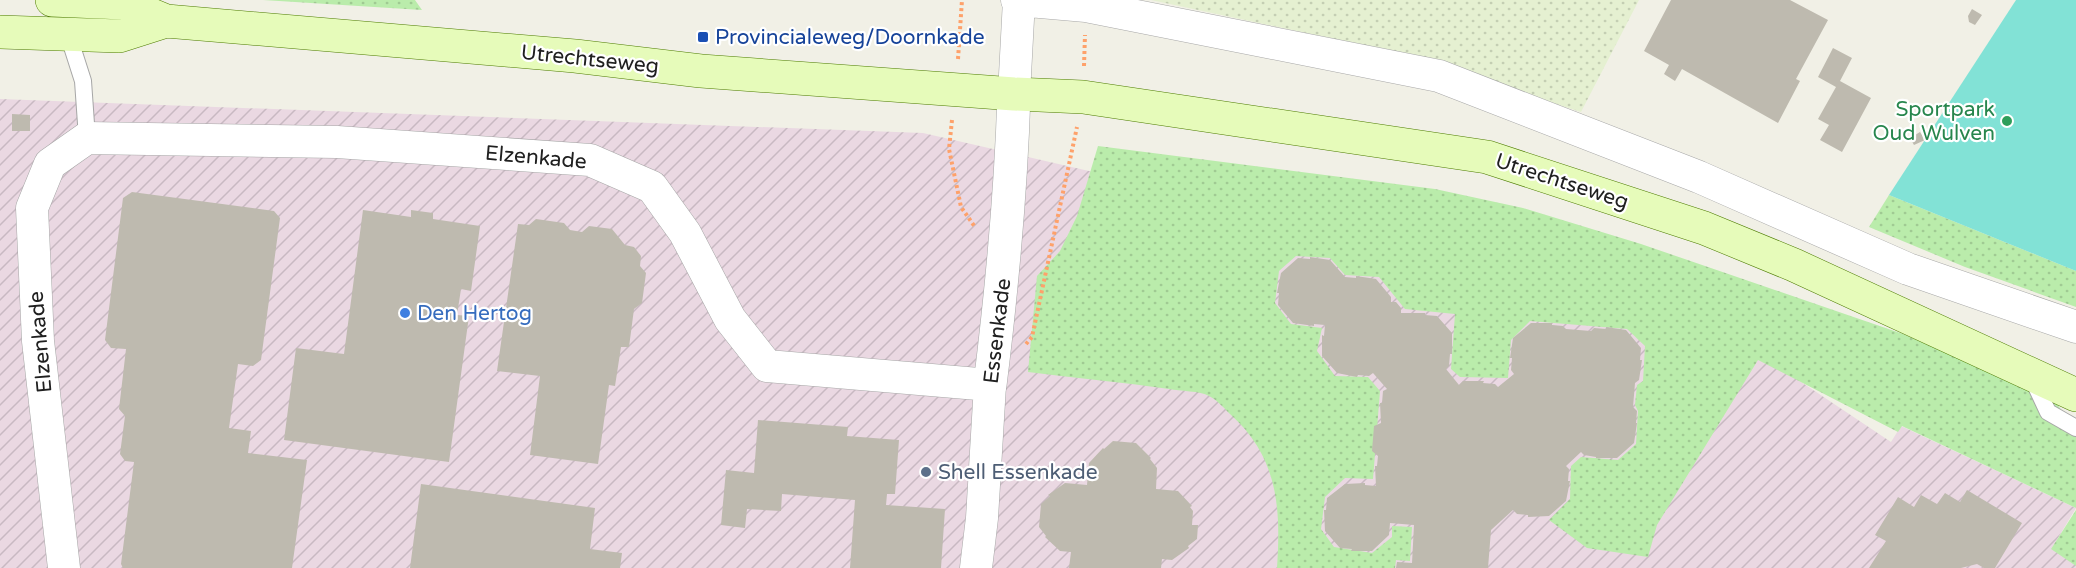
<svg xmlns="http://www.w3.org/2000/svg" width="2076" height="568" viewBox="0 0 2076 568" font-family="'Varela Round',sans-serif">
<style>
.industrial{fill:url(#industrial-furrows)}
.farmland{fill:url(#farmland-dots)}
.grass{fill:url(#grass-dots)}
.pitch{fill:#82e2d6}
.building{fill:#bebaaf}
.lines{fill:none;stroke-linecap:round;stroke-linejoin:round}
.service-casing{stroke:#a7a7a7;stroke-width:18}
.minor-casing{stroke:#a7a7a7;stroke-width:33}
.tertiary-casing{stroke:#a7a7a7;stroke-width:34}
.secondary-casing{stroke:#4e7c02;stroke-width:34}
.path{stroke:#fea16a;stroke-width:4;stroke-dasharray:3 3;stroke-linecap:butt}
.service{stroke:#fff;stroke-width:16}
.minor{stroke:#fff;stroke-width:32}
.tertiary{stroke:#fff;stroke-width:33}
.secondary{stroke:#e6fbba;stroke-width:33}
.transit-dot{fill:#1a4fb4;stroke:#fff;stroke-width:2}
.leisure-dot{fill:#2e9e5b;stroke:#fff;stroke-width:2}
.shop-dot{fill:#3f7fe0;stroke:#fff;stroke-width:2}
.service-dot{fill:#5c6f8a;stroke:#fff;stroke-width:2}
.labels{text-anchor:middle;stroke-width:4.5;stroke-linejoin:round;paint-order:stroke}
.transit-label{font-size:21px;fill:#164399;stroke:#fff;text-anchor:start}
.street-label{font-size:21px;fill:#202020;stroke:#fff}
.leisure-label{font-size:21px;fill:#27864d;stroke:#fff;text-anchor:end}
.shop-label{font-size:21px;fill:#366cbe;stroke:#fff;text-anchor:start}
.service-label{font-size:21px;fill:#4e5e75;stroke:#fff;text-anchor:start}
</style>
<defs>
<pattern id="industrial-furrows" width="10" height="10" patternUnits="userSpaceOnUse" patternTransform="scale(1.5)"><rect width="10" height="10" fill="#ead8e2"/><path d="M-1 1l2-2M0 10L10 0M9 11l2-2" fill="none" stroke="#c8b9c2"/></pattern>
<pattern id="farmland-dots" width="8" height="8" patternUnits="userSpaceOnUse" patternTransform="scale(1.5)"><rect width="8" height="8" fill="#e5f0d1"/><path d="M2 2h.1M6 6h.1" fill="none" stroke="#c4ceb3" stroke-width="1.8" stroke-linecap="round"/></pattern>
<pattern id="grass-dots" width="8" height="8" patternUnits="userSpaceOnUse" patternTransform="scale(1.5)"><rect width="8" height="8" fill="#baecab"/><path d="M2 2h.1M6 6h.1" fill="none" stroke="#a0ca93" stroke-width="1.8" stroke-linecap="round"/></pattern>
</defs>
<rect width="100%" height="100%" fill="#f1f0e6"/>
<path class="industrial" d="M0,99L923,133L1692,309L1891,442L1901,426L2076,508L2052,548L2076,564V568H0Z"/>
<path class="farmland" d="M1151,0H1639L1581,112L1478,79L1349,42Z"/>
<path class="grass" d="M263,0H415L422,10Z
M1098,146L1435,189L1523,208L1641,244L1903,334L1983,369L2057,404L2076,430V508L1902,426L1898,432L1758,360L1657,525L1648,557L1587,548L1549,520L1570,499L1571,466L1581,457L1618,460L1636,444L1638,411L1635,405L1637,385L1643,381L1645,346L1627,329L1530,321L1511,340L1508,378L1460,377L1451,369L1455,314L1405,309L1379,277L1345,275L1330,258L1296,256L1279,271L1275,303L1291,324L1322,328L1317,351L1335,376L1368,377L1380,391L1373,479L1345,478L1325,497L1321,529L1334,547L1372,553L1392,537V526L1412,527L1410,561L1396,560L1395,568H1277C1281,507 1278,457 1230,414C1224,408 1216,399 1209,396C1200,391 1180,391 1169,389C1122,382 1075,378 1028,372L1037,276L1060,251L1077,216Z
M1889,195L2076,271V307L1965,267L1869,227Z
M2076,510V566L2051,549Z"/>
<path class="pitch" d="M2016,0H2076V271L1889,195Z"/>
<path class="building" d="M1671,0H1790L1828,20L1796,79L1800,81L1778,123L1682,69L1675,81L1664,74L1669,65L1644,51Z
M1972,9L1982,15L1975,25L1969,22L1968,16Z
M1833,48L1852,58L1840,81L1871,98L1842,152L1820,140L1829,125L1818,119L1836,87L1818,77Z
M12,114L30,115V131H12Z
M1920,132L1925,140L1914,145L1910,138Z
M132,192L274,211L280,218L261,360L253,366L238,364L229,428L251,431L248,453L307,460L292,568H123L121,564L134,462L125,461L120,454L125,416L119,409L126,349L111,348L105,340L123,198Z
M363,210L411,217V210L433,213V219L480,226L471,291L461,289L457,315L469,316L449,462L284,440L296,348L344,354Z
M536,219L564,223L570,230L582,232L589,226L612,229L625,245L634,247L641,256L640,266L646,273L642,303L634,309L629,347H621L615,386L609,385L598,464L530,455L540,376L497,371L518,224L529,225Z
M1310,257L1330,260L1345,277L1356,278V276L1376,279L1391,297V302H1396L1401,308V313H1425V315L1437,316L1452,333V354H1450L1449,366L1446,369L1459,385L1463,381H1484L1483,383L1495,384L1498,387L1514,374L1511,370L1512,358H1510L1513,338L1531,323H1552V325L1563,326L1566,329L1591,331L1594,328L1606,329V327L1626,330L1641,348L1640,360H1642L1639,380L1635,383L1633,407L1637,411L1636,423H1637L1634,443L1617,458H1596V457L1584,455L1581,452L1566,466L1569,469L1568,481H1570L1566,501L1549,516L1528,517V515L1517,514L1513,510L1491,530L1488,568H1396L1397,562L1412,563L1414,525L1390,523L1389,535L1372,551H1351L1352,549L1340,548L1325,531L1324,510H1326L1327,498L1345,484L1365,483V485L1376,486L1375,466H1377L1378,456L1372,451L1374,426L1381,423L1380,403H1382L1383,391L1387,389L1373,373L1369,376L1358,375L1357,377L1337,373L1322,356V335L1324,336L1325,325L1314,324V326L1293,323L1278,305L1279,293H1277L1281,273L1298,258L1310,259Z
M758,420L848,427L847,436L899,440L895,494H887L886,505L945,509L941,568H850L855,500L782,494L781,511L747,509L745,528L721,525L726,470L754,473Z
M1113,441L1136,443L1151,458L1150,459L1157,468L1156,489L1178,491L1192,506L1190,507L1193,511L1192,525H1198L1197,539L1188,546L1189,548L1172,560L1162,559L1161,568H1069L1071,552L1060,551L1045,537L1046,536L1039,527L1041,504L1050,496L1048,495L1065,483L1087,485L1089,463L1103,448L1104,449Z
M421,484L595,508L590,549L622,553L620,568H410Z
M1967,490L2022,523L1995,568H1984L1977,564L1961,568H1869L1886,541L1875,535L1898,497L1914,507L1921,495L1937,504L1945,493L1960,502Z"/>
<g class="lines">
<g class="service-casing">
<path id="service" d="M67,31L83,81L87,138
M2032,378L2048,412L2076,428"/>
</g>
<g class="minor-casing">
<path id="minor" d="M1017,0L1086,6L1439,76L1699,177L1908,269L2076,327
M1014,94L1019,0
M64,568L38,341L32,208L50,164L87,138L337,142L590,160L652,187L685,233L730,319L767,366L990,385L982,518L976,568"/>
</g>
<g class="tertiary-casing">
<path id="tertiary" d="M990,385C1002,288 1011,191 1014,94"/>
</g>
<g class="secondary-casing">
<path id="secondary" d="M52,0L123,3L166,21L575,56L701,71L1014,94L1083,97L1487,157L1704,228L1794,265L2076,395
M0,32L119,36L166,21"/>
</g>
<path class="path" d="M958,59L962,0
M1084,66L1085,35
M952,120L949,149L961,207L975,227
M1026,344L1032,337L1077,127"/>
<use href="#service" class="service"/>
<use href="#minor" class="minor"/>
<use href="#tertiary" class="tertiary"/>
<use href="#secondary" class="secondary"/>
</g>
<rect class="transit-dot" x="697" y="31" width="12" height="12" rx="3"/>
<circle class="leisure-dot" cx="2007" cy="121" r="6"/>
<circle class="shop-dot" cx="405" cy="313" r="6"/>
<circle class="service-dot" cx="926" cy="472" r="6"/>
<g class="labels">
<g class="transit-label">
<text x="715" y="44">Provincialeweg/Doornkade</text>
</g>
<g class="street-label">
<text transform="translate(590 59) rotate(6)" y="7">Utrechtseweg</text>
<text transform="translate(536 157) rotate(5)" y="7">Elzenkade</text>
<text transform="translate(1562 181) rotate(18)" y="7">Utrechtseweg</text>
<text transform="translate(997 331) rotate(-83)" y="7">Essenkade</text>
<text transform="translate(40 342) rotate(-95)" y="7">Elzenkade</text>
</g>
<g class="leisure-label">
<text x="1995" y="116">Sportpark<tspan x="1995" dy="24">Oud Wulven</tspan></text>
</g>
<g class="shop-label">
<text x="417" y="320">Den Hertog</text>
</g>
<g class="service-label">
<text x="938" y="479">Shell Essenkade</text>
</g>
</g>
</svg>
